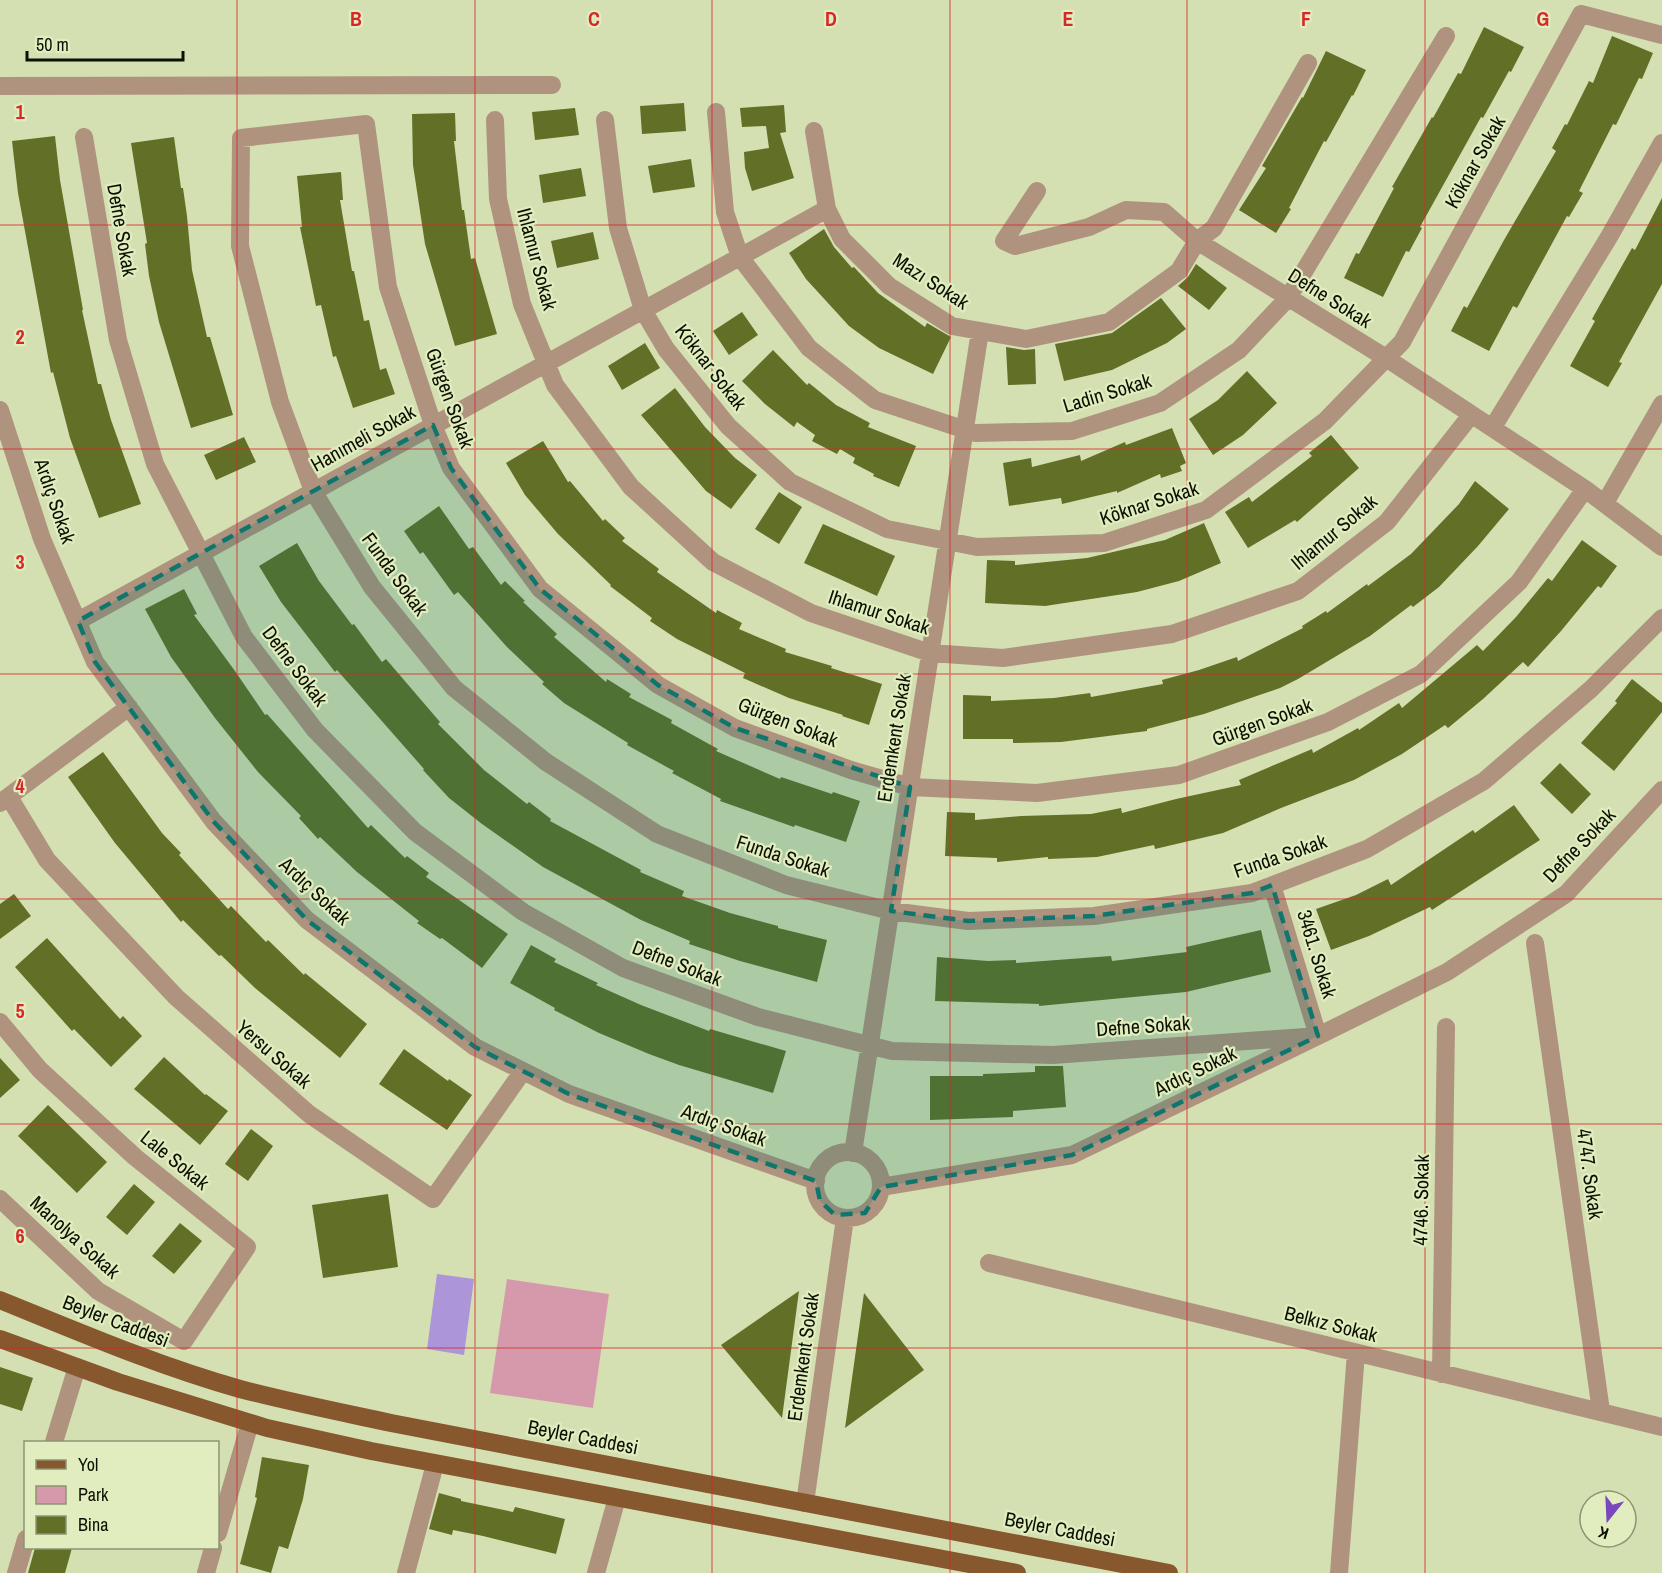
<svg xmlns="http://www.w3.org/2000/svg" width="1662" height="1573" viewBox="0 0 1662 1573" font-family="'Archivo Narrow',sans-serif">
<style>
.green{fill:#d699ac}
.water{fill:#ad95da}
.building{fill:#617026}
.lines{fill:none;stroke-linecap:round;stroke-linejoin:round}
.minor{stroke:#af937e;stroke-width:18}
.major{stroke:#87572e;stroke-width:18}
.marked{fill:#0f766e;fill-opacity:0.2;stroke:#0f766e;stroke-width:4.5;stroke-dasharray:12 8;stroke-linejoin:round}
.grid{fill:none;stroke:#d62828;stroke-width:1.5;stroke-opacity:0.55}
.labels{text-anchor:middle;stroke-width:4.5;stroke-linejoin:round;paint-order:stroke}
.street-label{font-size:20px;fill:#0c1002;stroke:#e1edbf}
.grid-label{font-size:20px;text-anchor:middle;font-weight:bold;fill:#d62828;stroke:#e1edbf;stroke-width:4.5;stroke-linejoin:round;paint-order:stroke}
</style>
<rect width="100%" height="100%" fill="#d4e0b2"/>
<path class="green" d="M507,1279L609,1294L593,1408L490,1393Z"/>
<path class="water" d="M437,1274L474,1279L464,1355L427,1349Z"/>
<path class="building" d="M1484,27L1524,47L1511,72L1509,71L1483,118L1481,117L1420,227L1422,228L1409,252L1406,251L1383,297L1344,278L1356,253L1359,254L1394,188L1392,187L1432,117L1433,118L1458,73L1461,74Z
M1612,36L1653,53L1642,79L1639,78L1616,125L1613,124L1579,191L1583,193L1569,217L1567,216L1517,308L1513,306L1489,351L1451,331L1464,306L1467,308L1504,240L1556,151L1552,148L1565,124L1567,125L1589,81L1593,83Z
M1326,51L1366,70L1353,96L1352,95L1326,142L1324,141L1289,208L1291,209L1276,233L1239,210L1266,168L1262,166L1302,97L1303,98Z
M684,103L686,131L642,134L640,106Z
M784,105L786,132L780,133L794,178L752,191L745,168L744,152L769,148L766,126L742,127L740,108Z
M575,108L579,135L535,140L532,112Z
M455,113L456,141H454L462,210H464L471,259L475,258L497,334L455,346L425,244L413,165L412,114Z
M55,136L60,180L83,310H82L98,384H101L111,420L141,504L99,518L70,438L53,372L51,373L18,193L12,141Z
M174,137L181,188H183L187,216L192,270L207,337H210L233,415L191,428L159,322L149,276L145,244L147,243L131,143Z
M691,159L695,187L653,193L648,166Z
M581,168L586,196L543,203L539,175Z
M341,172L343,200H340L352,271H354L364,321L369,320L380,370L386,368L395,394L353,408L336,356L333,357L321,305L316,306L300,227H302L297,176Z
M1662,198V284L1619,362L1622,363L1608,387L1570,366L1595,321L1592,319L1606,294L1632,248L1635,250Z
M824,229L834,247L852,268L854,267L878,293L925,327L927,323L951,337L933,374L879,348L849,326L806,279L789,253Z
M593,232L599,259L557,268L551,241Z
M1196,264L1227,288L1209,310L1178,286L1188,277Z
M1161,298L1186,329L1167,343L1112,370L1064,381L1055,344L1112,333Z
M742,312L758,335L729,355L713,331Z
M645,343L660,368L622,390L608,366Z
M1006,347L1024,350L1035,349L1036,384L1008,385Z
M773,350L807,385L809,383L836,405L870,423L868,427L916,446L899,487L873,476L874,474L853,463L855,458L840,449L837,454L812,441L815,435L797,422L794,427L765,404L742,381Z
M1247,371L1277,403L1243,435L1213,455L1189,419L1218,400Z
M675,388L705,427L735,458L757,475L731,509L706,491L641,415Z
M1172,428L1186,463L1180,466L1182,471L1161,478L1160,474L1117,493V491L1062,504L1061,498L1009,506L1003,463L1031,458L1032,467L1080,455L1081,461L1125,442L1126,445Z
M1331,435L1359,468L1297,522L1295,520L1248,548L1225,512L1249,497L1252,502L1312,456L1309,453Z
M244,437L256,462L216,480L204,455Z
M543,441L568,482L570,481L603,521L605,519L625,538L622,541L659,569L657,572L716,613L717,610L742,623L739,629L786,649L785,652L832,666L831,668L882,684L869,725L842,716L843,715L789,698L743,678L745,673L677,639L650,621L652,618L610,586L611,585L558,534L525,495L506,463Z
M1475,481L1509,509L1478,546L1439,587L1413,607L1411,605L1370,636L1298,679L1280,688L1204,714L1147,729V731L1061,742L1013,743V739H963V695L991,696V701L1054,698L1090,693L1091,697L1163,684L1162,680L1199,670L1237,657L1238,661L1303,628L1302,626L1326,611L1327,613L1367,584L1368,586L1411,554L1459,504Z
M779,492L802,507L779,544L755,529Z
M439,506L469,549L473,547L501,585L505,581L525,601L523,602L557,634L554,637L606,682L607,679L631,694L629,697L672,720L671,723L718,749L716,751L780,779L781,777L832,794L833,792L860,801L846,842L795,825L794,827L720,801L721,799L672,773L674,771L627,745L628,743L564,703L542,684L544,682L507,647L458,592L454,595L423,552L420,554L404,531Z
M1204,523L1221,563L1179,581L1137,592L1045,606L985,603L987,560L1015,561V565L1087,558L1165,540Z
M823,524L895,556L877,596L804,563Z
M1582,540L1617,566L1601,588L1598,586L1561,631L1528,667L1523,662L1483,699L1448,728L1445,725L1402,754L1354,780L1281,808L1223,833L1155,849L1154,845L1097,857L1048,859V857L997,862V858L945,856L947,812L975,813V820L1021,816L1091,814L1121,808L1122,813L1176,799L1241,785L1239,780L1312,749L1313,753L1358,728L1359,730L1399,703L1402,708L1477,645L1483,651L1516,617L1548,578L1552,581Z
M297,543L319,581L352,625L354,624L382,662L386,659L440,722L438,724L484,770L527,804L529,802L551,819L550,821L641,870L640,872L684,891L682,896L730,913L778,926V928L827,940L817,982L740,961L689,944L690,941L641,920L543,867L482,824L449,798L423,770L424,769L337,670L335,672L281,602L259,566Z
M184,589L197,614L194,615L235,671L265,715L267,714L368,828L371,825L405,858L407,856L429,873L426,877L508,934L482,968L442,938L440,939L417,923L419,921L357,872L320,837L318,839L299,818L301,816L258,772L215,718L171,657L145,609Z
M1632,679L1662,703V712L1614,771L1581,743L1617,703L1615,701Z
M103,752L162,833L181,853L179,855L228,909L231,906L266,942L268,940L304,975L305,973L367,1024L340,1058L255,988L221,955L219,956L183,920L181,922L115,843L68,777Z
M1560,763L1591,794L1572,814L1540,783Z
M1514,805L1540,840L1432,910L1430,907L1369,936L1331,950L1316,909L1356,895L1388,879L1391,885L1473,830L1475,833Z
M14,894L31,916L0,939V904Z
M1261,930L1271,972L1186,992L1039,1006V1004L935,1001L937,957L988,961L1016,960V963L1111,956L1112,961L1187,952L1186,947Z
M47,938L120,1019L123,1016L142,1036L111,1067L74,1029L72,1031L15,967Z
M531,945L556,959L554,962L598,983L596,985L641,1005L709,1031L710,1029L786,1051L773,1093L679,1065L649,1054L599,1033L554,1010L555,1008L510,983Z
M404,1049L448,1081L449,1079L472,1095L447,1130L379,1084Z
M164,1057L205,1095L206,1094L228,1111L200,1145L134,1089Z
M0,1058L20,1080L0,1098Z
M1035,1066H1063L1066,1107L1013,1111V1117L930,1120V1076H983V1074L1035,1072Z
M48,1105L107,1162L77,1193L18,1136Z
M251,1129L273,1146L248,1181L225,1164Z
M134,1184L155,1202L127,1235L106,1217Z
M388,1194L398,1267L323,1278L312,1205Z
M180,1223L202,1241L174,1274L152,1256Z
M799,1291L782,1418L721,1345Z
M864,1293L924,1370L845,1428Z
M0,1367L33,1378L22,1411L0,1404Z
M262,1457L309,1465L303,1499L288,1549L279,1546L271,1573L240,1564L257,1498L255,1497Z
M439,1493L461,1499V1501L513,1512L515,1507L565,1519L556,1554L483,1536L453,1530L452,1535L429,1529Z
M35,1548H72L65,1573H28Z"/>
<g class="lines">
<path class="minor" d="M0,86L552,85
M716,112L725,212L740,257L809,348L875,400L975,433L1072,431L1160,403L1239,350L1288,298L1446,36
M495,120L498,199L522,304L555,385L631,487L713,562L811,613L930,653L1003,658L1172,634L1298,591L1387,522L1471,415
M605,120L618,228L643,310L666,349L728,426L790,482L887,529L977,547L1104,543L1206,510L1325,421L1402,342L1581,14L1662,35
M814,131L827,209L842,239L889,286L952,326L1026,339L1109,322L1179,271L1197,241L1214,228L1308,63
M84,137L118,340L155,464L244,637L315,730L415,832L523,912L623,968L758,1017L892,1051L1053,1055L1318,1036L1447,972L1566,894L1662,790
M1037,191L1004,241L1015,246L1089,227L1126,210L1164,212L1197,241L1386,358L1585,489L1662,547
M0,410L42,539L95,662L214,822L307,920L475,1047L569,1094L816,1181
M1493,427L1609,237L1662,143
M1585,489L1519,582L1421,674L1328,722L1179,775L1037,793L910,787L851,770L735,728L658,685L540,589L451,468L433,425L388,287L366,124L241,138L240,246L280,402L313,491L372,587L454,688L546,762L657,834L786,885L891,911L968,921L1094,916L1252,893L1367,849L1484,781L1591,689L1662,618
M1605,503L1662,404
M78,621L827,209
M9,797L47,860L176,997L309,1114L433,1199L523,1071
M0,803L129,707
M1535,943L1601,1411
M0,1022L40,1070L135,1157L247,1247L184,1341L98,1291L0,1199
M815 1185a33 33 0 1 1 66 0a33 33 0 1 1-66 0Z
M853,1153L980,331
M881,1187L1072,1155L1318,1036L1272,885
M989,1263L1662,1427
M1441,1374L1446,1027
M54,1442L77,1367
M805,1503L845,1218
M218,1533L250,1423
M16,1573L26,1539
M206,1573L213,1548
M406,1573L435,1464
M596,1573L617,1498
M1339,1573L1356,1353"/>
<path class="major" d="M0,1300C79,1332 158,1366 240,1389C289,1402 340,1412 391,1423L1169,1573
M0,1339L118,1382L267,1428L371,1451L1017,1573"/>
</g>
<path class="marked" d="M433,425L451,468L540,589L658,685L735,728L910,787L891,911L968,921L1094,916L1252,893L1272,885L1318,1036L1072,1155L881,1187L865,1213L835,1215L820,1201L816,1181L569,1094L475,1047L307,920L214,822L95,662L78,621Z"/>
<path class="grid" d="M237,0V1573M475,0V1573M712,0V1573M950,0V1573M1187,0V1573M1425,0V1573M0,225H1662M0,449H1662M0,674H1662M0,899H1662M0,1124H1662M0,1348H1662"/>
<g class="labels">
<g class="street-label">
<text transform="translate(1475 162) rotate(-61)" y="7">Köknar Sokak</text>
<text transform="translate(122 230) rotate(80)" y="7">Defne Sokak</text>
<text transform="translate(537 259) rotate(75)" y="7">Ihlamur Sokak</text>
<text transform="translate(931 281) rotate(33)" y="7">Mazı Sokak</text>
<text transform="translate(1330 298) rotate(32)" y="7">Defne Sokak</text>
<text transform="translate(711 367) rotate(52)" y="7">Köknar Sokak</text>
<text transform="translate(1107 393) rotate(-17)" y="7">Ladin Sokak</text>
<text transform="translate(450 398) rotate(70)" y="7">Gürgen Sokak</text>
<text transform="translate(363 438) rotate(-29)" y="7">Hanımeli Sokak</text>
<text transform="translate(55 501) rotate(71)" y="7">Ardıç Sokak</text>
<text transform="translate(1149 503) rotate(-18)" y="7">Köknar Sokak</text>
<text transform="translate(1334 532) rotate(-40)" y="7">Ihlamur Sokak</text>
<text transform="translate(395 574) rotate(54)" y="7">Funda Sokak</text>
<text transform="translate(879 612) rotate(18)" y="7">Ihlamur Sokak</text>
<text transform="translate(295 666) rotate(53)" y="7">Defne Sokak</text>
<text transform="translate(788 722) rotate(21)" y="7">Gürgen Sokak</text>
<text transform="translate(1262 722) rotate(-20)" y="7">Gürgen Sokak</text>
<text transform="translate(894 738) rotate(-81)" y="7">Erdemkent Sokak</text>
<text transform="translate(1579 845) rotate(-46)" y="7">Defne Sokak</text>
<text transform="translate(783 856) rotate(18)" y="7">Funda Sokak</text>
<text transform="translate(1280 856) rotate(-19)" y="7">Funda Sokak</text>
<text transform="translate(315 891) rotate(43)" y="7">Ardıç Sokak</text>
<text transform="translate(1317 954) rotate(73)" y="7">3461. Sokak</text>
<text transform="translate(677 963) rotate(21)" y="7">Defne Sokak</text>
<text transform="translate(1143 1026) rotate(-4)" y="7">Defne Sokak</text>
<text transform="translate(274 1054) rotate(41)" y="7">Yersu Sokak</text>
<text transform="translate(1195 1071) rotate(-26)" y="7">Ardıç Sokak</text>
<text transform="translate(724 1125) rotate(20)" y="7">Ardıç Sokak</text>
<text transform="translate(175 1160) rotate(39)" y="7">Lale Sokak</text>
<text transform="translate(1590 1174) rotate(82)" y="7">4747. Sokak</text>
<text transform="translate(1421 1200) rotate(-89)" y="7">4746. Sokak</text>
<text transform="translate(75 1237) rotate(42)" y="7">Manolya Sokak</text>
<text transform="translate(116 1321) rotate(21)" y="7">Beyler Caddesi</text>
<text transform="translate(1331 1324) rotate(14)" y="7">Belkız Sokak</text>
<text transform="translate(803 1357) rotate(-82)" y="7">Erdemkent Sokak</text>
<text transform="translate(583 1437) rotate(11)" y="7">Beyler Caddesi</text>
<text transform="translate(1060 1529) rotate(11)" y="7">Beyler Caddesi</text>
</g>
</g>
<g class="grid-label">
<text x="356" y="26">B</text>
<text x="594" y="26">C</text>
<text x="831" y="26">D</text>
<text x="1068" y="26">E</text>
<text x="1306" y="26">F</text>
<text x="1543" y="26">G</text>
<text x="20" y="119">1</text>
<text x="20" y="344">2</text>
<text x="20" y="569">3</text>
<text x="20" y="793">4</text>
<text x="20" y="1018">5</text>
<text x="20" y="1243">6</text>
</g>
<rect x="24" y="1441" width="195" height="108" fill="#e1edbf" stroke="#8c9573" stroke-width="1.5"/>
<rect x="36" y="1460" width="30" height="9" fill="#87572e" stroke="#8c9573" stroke-width="1.5"/>
<text x="78" y="1471" font-size="18" fill="#0c1002">Yol</text>
<rect x="36" y="1486" width="30" height="18" fill="#d699ac" stroke="#8c9573" stroke-width="1.5"/>
<text x="78" y="1501" font-size="18" fill="#0c1002">Park</text>
<rect x="36" y="1516" width="30" height="18" fill="#617026" stroke="#8c9573" stroke-width="1.5"/>
<text x="78" y="1531" font-size="18" fill="#0c1002">Bina</text>
<g transform="translate(1608 1519) rotate(198)"><circle r="28" fill="#e1edbf" stroke="#8c9573" stroke-width="1.5"/>
<path d="M0-4.5L10 22L0 15L-10 22Z" fill="#7a47bf"/>
<text y="-9" font-size="16" font-weight="bold" text-anchor="middle" fill="#0c1002">K</text>
</g>
<path d="M27 51v9h156v-9" fill="none" stroke="#0c1002" stroke-width="3"/>
<text x="36" y="51" font-size="18" fill="#0c1002" stroke="#e1edbf" stroke-width="4.5" paint-order="stroke">50 m</text>
</svg>
